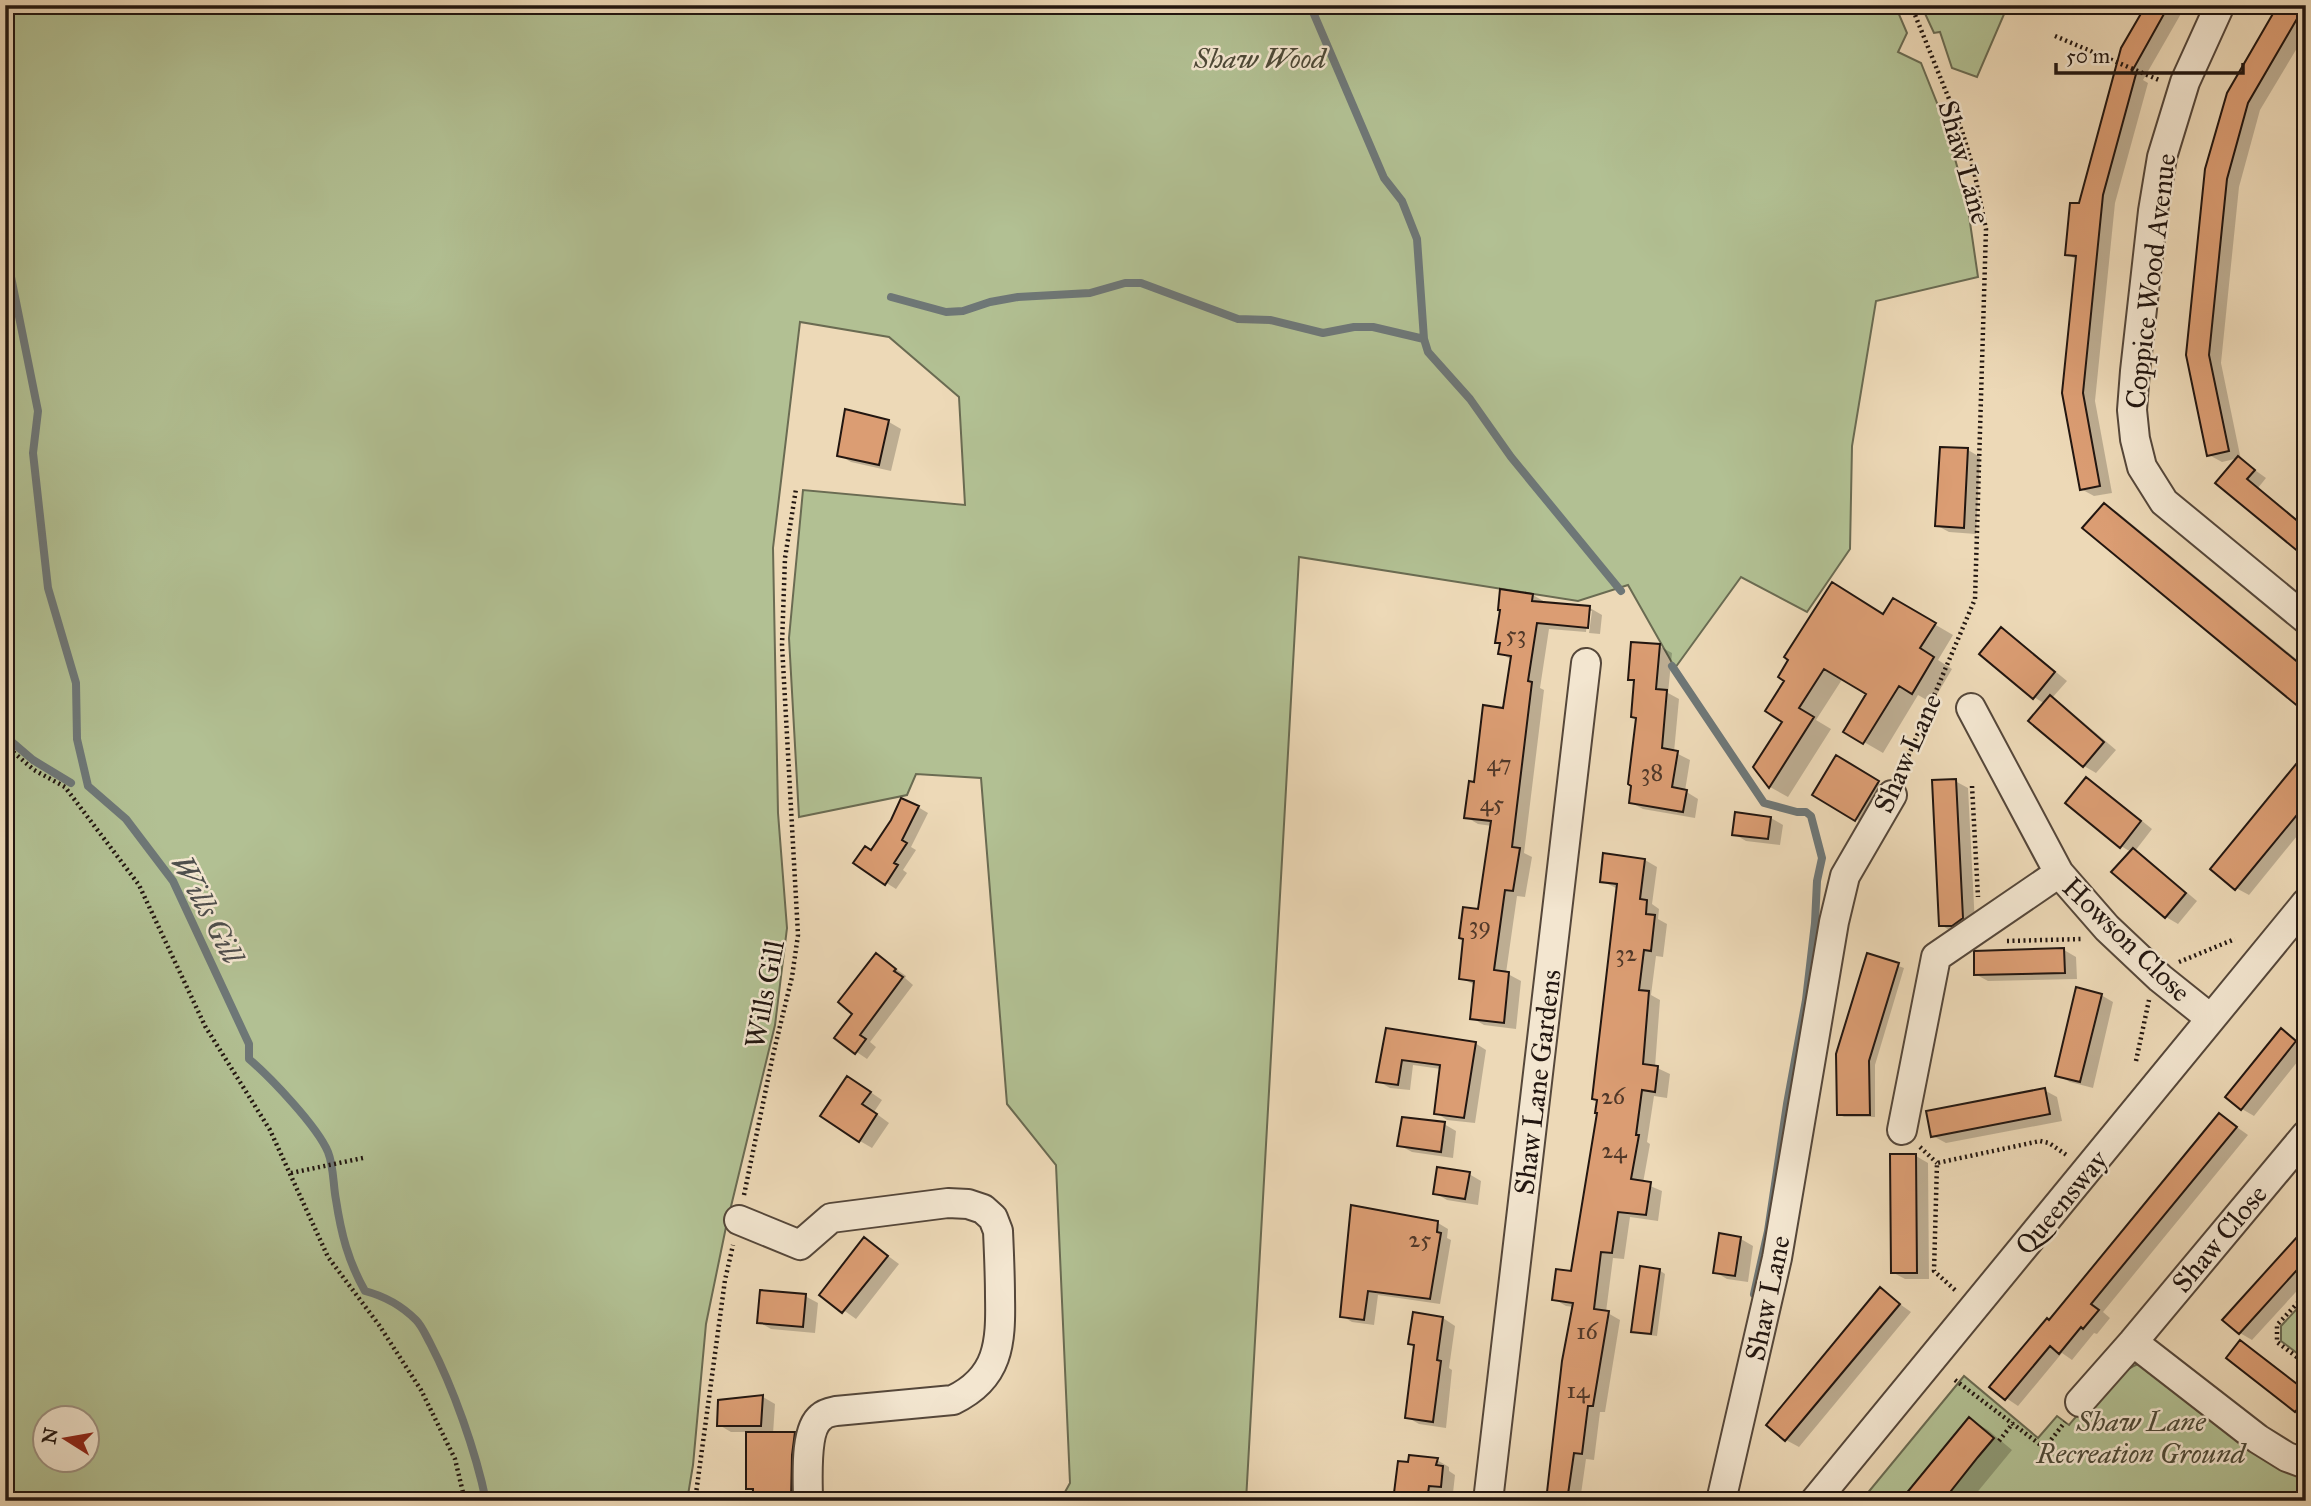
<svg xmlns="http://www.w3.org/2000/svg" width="2311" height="1506" viewBox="0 0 2311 1506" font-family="'IM FELL Great Primer',serif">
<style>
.green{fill:#b2c093;stroke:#6a6b52;stroke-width:2;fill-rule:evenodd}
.shadow{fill:#0003}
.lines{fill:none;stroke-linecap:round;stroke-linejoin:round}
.stream{stroke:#6e7777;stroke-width:8}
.building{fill:#db9d73;stroke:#221610;stroke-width:2}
.minor-casing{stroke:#55473a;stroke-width:32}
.path{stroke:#221610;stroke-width:4.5;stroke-dasharray:2 3.5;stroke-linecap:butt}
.minor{stroke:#f3e6d0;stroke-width:28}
.labels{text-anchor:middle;stroke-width:5;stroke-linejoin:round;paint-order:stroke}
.number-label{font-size:24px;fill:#503829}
.park-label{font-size:28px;font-style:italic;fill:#4d4937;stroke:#f3e6d0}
.street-label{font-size:28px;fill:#221610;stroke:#f3e6d0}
.water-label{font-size:30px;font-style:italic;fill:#4e4e4c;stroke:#f3e6d0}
</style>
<rect width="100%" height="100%" fill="#edd9b7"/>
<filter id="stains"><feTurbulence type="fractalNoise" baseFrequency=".00286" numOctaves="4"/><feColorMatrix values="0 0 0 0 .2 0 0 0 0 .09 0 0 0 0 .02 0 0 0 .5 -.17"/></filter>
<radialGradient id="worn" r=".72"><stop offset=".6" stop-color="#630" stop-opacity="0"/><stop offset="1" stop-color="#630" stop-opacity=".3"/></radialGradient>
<path class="green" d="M5,5H1895L1907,33L1898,52L1921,63L1945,123L1967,202L1978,277L1876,301L1852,446L1850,549L1807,612L1741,577L1675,668L1628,585L1578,601L1299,557L1246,1501H1060L1070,1483L1056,1165L1007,1104L981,778L916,774L907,795L799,817L789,638L803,490L965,505L959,397L889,337L800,322L773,548L778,813L787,928L775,1025L726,1227L706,1324L693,1465L687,1501H5ZM46,1418H88V1460H46Z
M1921,5H2008L1977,77L1952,68L1940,32L1934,33Z
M2306,1299V1360L2281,1341V1326Z
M2145,1361L2306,1473V1501H1861L1964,1376L2038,1438L2057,1416L2069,1425C2092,1398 2111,1374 2145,1361Z"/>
<path class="shadow" d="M2148,5H2186L2143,80L2148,83L2115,203L2095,401L2112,493L2094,496L2081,489L2077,260L2067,254Z
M2280,5H2306V33L2260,110L2239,187L2221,363L2241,460L2266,478L2258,488L2306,527V553L2218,483L2239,458L2222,462L2209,455L2207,170Z
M847,411L889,422L901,429L891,471L851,462L839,455Z
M1941,449L1968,450L1980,457L1976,534L1949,532L1936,525Z
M2104,505L2117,512L2306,667V710Z
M1533,595L1545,602L1590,608L1602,615L1600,634L1589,633L1592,611H1588L1586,632L1549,629L1540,688L1544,690L1524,853L1532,857L1525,897L1517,896L1506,973L1521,981L1516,1029L1484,1025L1472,1018L1475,985L1461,978L1479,911L1492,826L1478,824L1466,817L1476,784L1505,710L1512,660L1500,653L1501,645L1497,642Z
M1893,600L1953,635L1938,660L1952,669L1932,703L1918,695L1883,753L1845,731L1868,693L1843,678L1816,720L1831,729L1788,797L1770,787L1784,722L1767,711L1884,616Z
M2002,629L2014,637L2067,681L2052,698L2063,705L2116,750L2096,773L2084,766L2045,704L2034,697Z
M1659,646L1672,653L1668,693L1679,699L1674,752L1690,760L1685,791L1698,799L1695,818L1643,809L1630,802L1638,719L1633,716L1636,682L1630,679Z
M2306,755V825L2249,895L2236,888Z
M1836,758L1890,790L1868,826L1814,794Z
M2087,779L2099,786L2152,829L2135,851L2145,857L2197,901L2178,924L2166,917L2131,852L2121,846Z
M1955,781L1968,788L1975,925L1954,933L1941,925Z
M918,807L928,813L911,847L916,850L903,870L907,873L896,889L855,863L872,852Z
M1771,818L1783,825L1780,845L1746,841L1734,834Z
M1645,860L1657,867L1652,904L1659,909L1658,919L1667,924L1663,957L1656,956L1651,995L1660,1000L1655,1067L1670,1074L1667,1098L1654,1096L1647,1142L1650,1144L1643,1183L1662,1191L1658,1221L1630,1217L1624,1259L1613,1258L1606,1312L1620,1320L1605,1412H1600L1594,1460L1586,1459L1580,1501H1548L1574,1307L1566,1306L1554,1299L1573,1273L1599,1113L1618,889L1602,881Z
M2064,950L2076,957L2077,979L1988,981L1975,974Z
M876,955L906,976L905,978L913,985L870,1042L876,1047L867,1059L836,1038L854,1013Z
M1868,955L1904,968L1875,1065V1117H1844L1838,1114Z
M2101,995L2113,1002L2093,1088L2070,1082L2057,1075Z
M1387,1030L1475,1043L1486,1050L1475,1123L1447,1120L1436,1113L1441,1069L1413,1065L1410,1090L1390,1088L1378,1081Z
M2281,1030L2306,1048V1051L2254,1116L2242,1109Z
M860,1085L882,1100L874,1112L889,1123L872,1148L860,1141Z
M2044,1090L2057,1097L2062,1121L1946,1143L1933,1136Z
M2220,1115L2248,1135L2103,1312L2110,1318L2097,1334L2094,1333L2072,1360L2062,1353L2018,1406L2006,1398L2050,1322Z
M1444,1124L1456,1131L1453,1158L1412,1152L1399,1145Z
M1916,1156L1928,1163L1929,1279H1905L1892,1272Z
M1469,1174L1481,1181L1478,1205L1447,1200L1435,1193Z
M1353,1207L1438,1223L1448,1229L1447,1238L1451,1240L1440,1304L1378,1295L1374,1325L1352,1322L1342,1316Z
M2306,1230V1281L2252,1340L2240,1333Z
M1721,1235L1741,1239L1753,1246L1748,1282L1727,1279L1715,1272Z
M865,1239L899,1264L856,1319L821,1294Z
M1659,1270L1665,1274L1657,1336L1639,1334L1633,1331Z
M1880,1290L1911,1312L1799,1447L1786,1440Z
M805,1296L818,1303L815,1333L771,1329L759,1322Z
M1443,1318L1455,1326L1449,1368L1452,1370L1446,1428L1419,1424L1407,1417L1416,1346L1410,1343Z
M2241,1342L2306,1390V1419L2228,1358Z
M763,1397L775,1404L773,1434H794L807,1441L803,1501H755V1493L748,1488V1432H731L719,1425Z
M1969,1419L1988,1430L2012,1450L1970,1501H1905Z
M1437,1460L1449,1467V1471L1455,1475L1453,1493L1441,1492L1440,1501L1395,1500L1409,1464Z"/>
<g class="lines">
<path class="stream" d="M1310,5L1384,178L1402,201L1417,239L1424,339
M5,247L38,411L33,453L48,588L76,683L77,739L88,786L126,819L173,881L249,1044V1059C271,1078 317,1126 328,1152C334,1167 333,1185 336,1200C341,1233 348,1261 365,1291C384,1296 402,1306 416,1320C422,1326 426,1336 430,1343C453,1387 476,1452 486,1501
M891,297L946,312L963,311L990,302L1018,297L1090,293L1125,283H1141L1238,319L1270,320L1323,333L1354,327H1373L1424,339L1428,352L1470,399L1511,457L1621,591
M1672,666L1764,803L1797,812H1806L1811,816L1822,858L1817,881L1815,923L1806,1000L1787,1104L1768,1231L1754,1294
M5,736L33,760L71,783"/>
</g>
<path class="building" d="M2146,5H2169L2131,73L2136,74L2103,195L2083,393L2100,486L2080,490L2062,393L2076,256L2065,255L2070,203H2079L2121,48Z
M2278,5H2305L2248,103L2227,179L2209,355L2229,451L2207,456L2186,355L2205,169L2227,93Z
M845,409L889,420L879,465L837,456Z
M1940,447L1968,448L1964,528L1935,526Z
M2238,456L2255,470L2247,479L2306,528V558L2215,483Z
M2104,503L2306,669V713L2082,528Z
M1832,582L1883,614L1893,598L1936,623L1920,648L1934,657L1912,694L1899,686L1863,744L1843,732L1866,694L1824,669L1799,708L1814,717L1769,788L1753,767L1782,722L1765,711L1784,681L1778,677L1788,660L1784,657Z
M1500,589L1533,594L1532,601L1590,606L1588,628L1537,623L1528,681L1532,682L1512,847L1520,848L1513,891L1505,890L1494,970L1509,972L1504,1023L1470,1019L1474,981L1459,979L1463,939L1459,938L1463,907L1478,909L1491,821L1464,818L1469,781L1474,782L1483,705L1503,708L1511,656L1498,654L1500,643H1495L1500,610H1498Z
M2001,627L2055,672L2033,699L1979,654Z
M1631,642L1660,644L1656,689L1667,690L1662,748L1678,751L1672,787L1687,790L1683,812L1629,803L1631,786L1628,784L1636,718L1631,717L1634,680H1628Z
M2050,695L2104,742L2083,767L2028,721Z
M2306,752V804L2235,890L2210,869Z
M1836,755L1879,781L1855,821L1812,795Z
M2086,777L2141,821L2120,848L2065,803Z
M1956,779L1963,918L1952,926H1939L1932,780Z
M901,798L919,806L902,840L907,843L894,863L898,865L885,885L853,863L865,846L871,850L891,820Z
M1735,812L1771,817L1768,839L1732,835Z
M2133,848L2186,893L2165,918L2111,872Z
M1603,853L1645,859L1640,899L1647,900L1646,914L1655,915L1651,951L1644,950L1639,990L1649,991L1643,1064L1658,1066L1655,1092L1642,1090L1636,1135H1639L1631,1179L1651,1182L1646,1215L1618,1212L1612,1253L1601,1252L1594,1309L1609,1311L1593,1406H1588L1582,1454L1574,1453L1567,1501H1546L1562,1361L1573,1303L1552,1300L1556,1269L1571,1271L1597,1113H1595L1597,1100L1592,1099L1617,884L1600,882Z
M2064,948L2065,973L1974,975V951Z
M876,953L896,969L894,971L903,977L860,1035L866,1039L855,1054L834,1038L852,1014L838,1002Z
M1867,953L1899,963L1869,1061L1870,1115H1837L1836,1054Z
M2076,987L2102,994L2080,1082L2055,1076Z
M1386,1028L1476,1042L1464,1118L1434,1114L1440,1065L1402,1060L1398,1085L1376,1082Z
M2281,1028L2296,1041L2241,1110L2225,1097Z
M847,1076L871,1092L862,1104L877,1114L859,1142L820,1116Z
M2045,1088L2050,1114L1931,1137L1926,1111Z
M2219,1113L2237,1127L2091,1304L2099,1310L2083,1329L2081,1327L2059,1354L2050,1346L2005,1400L1989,1387L2047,1318L2049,1320Z
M1402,1117L1445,1122L1441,1152L1397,1146Z
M1890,1154H1916L1917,1273H1891Z
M1437,1167L1470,1172L1465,1199L1433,1194Z
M1351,1205L1438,1221L1437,1232L1441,1233L1430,1299L1368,1291L1364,1320L1340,1317Z
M2306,1227V1260L2239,1334L2222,1320Z
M1719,1233L1741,1237L1735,1276L1713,1273Z
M864,1237L888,1256L842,1313L819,1295Z
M1640,1266L1660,1269L1651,1334L1631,1332Z
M1880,1287L1900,1304L1785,1441L1766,1425Z
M760,1290L806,1294L803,1327L757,1323Z
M1413,1312L1443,1317L1437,1360L1441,1361L1433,1422L1405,1418L1414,1345L1408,1344Z
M2240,1340L2306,1391V1398L2295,1412L2226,1358Z
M763,1395L761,1426H717L718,1400Z
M1969,1417L1994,1438L1978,1457L1943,1501H1900Z
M746,1432H795L792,1455L791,1501H753V1489H746Z
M1409,1455L1438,1458L1436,1465L1443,1466L1441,1487L1429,1486L1427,1501H1393L1398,1461L1408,1462Z"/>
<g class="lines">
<g class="minor-casing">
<path id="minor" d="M2220,5L2185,82L2162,157L2153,211L2135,371L2132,410L2135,439L2142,467L2164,502L2306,619
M1971,708L2059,873L2107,928L2160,978L2210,1018
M1902,1130L1936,957L2059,873
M739,1220L800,1245L831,1218L948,1203L968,1204L983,1209L993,1218L998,1231C999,1253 1000,1275 1000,1297C1001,1343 999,1378 953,1400L836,1411C831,1412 825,1413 821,1417C804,1430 808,1480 808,1501
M2133,1342L2258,1439L2287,1457L2306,1464
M2080,1402L2133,1342L2306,1135
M1488,1501L1586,663
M1721,1501L1777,1258L1834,922L1845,876L1892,795
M1815,1501L2306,903"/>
</g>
<path class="path" d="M2055,36L2159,80
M5,745L34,770L65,787L139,885L205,1026L270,1130L328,1257L379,1325L421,1390L455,1459L465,1501
M1902,771L1975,599L1986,229L1974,171L1962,131L1911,5
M1972,786L1978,897
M2007,941L2082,939
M2179,962L2235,939
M2136,1061L2149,1000
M1920,1147L1937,1163
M291,1173L363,1158
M744,1195L773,1055L792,977L798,935L782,645L785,558L796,489
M1955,1290L1934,1271L1937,1163L2040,1141L2049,1143L2068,1156
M2306,1294L2277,1325V1342L2306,1364
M1955,1380L2042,1446L2047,1445L2065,1422
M1999,1441L2013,1423
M695,1501L725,1280L733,1245"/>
<use href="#minor" class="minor"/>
</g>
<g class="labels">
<g class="number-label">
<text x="1516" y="642">53</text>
<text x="1499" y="771">47</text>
<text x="1652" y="780">38</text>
<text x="1492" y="811">45</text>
<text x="1480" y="933">39</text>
<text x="1626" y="961">32</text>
<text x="1613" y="1104">26</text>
<text x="1614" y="1158">24</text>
<text x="1420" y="1247">25</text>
<text x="1587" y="1339">16</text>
<text x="1578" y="1398">14</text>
</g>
<g class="park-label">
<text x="1260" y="68">Shaw Wood</text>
<text x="2141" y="1431">Shaw Lane<tspan x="2141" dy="32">Recreation Ground</tspan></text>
</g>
<g class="street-label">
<text transform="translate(1965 162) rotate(74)" y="10">Shaw Lane</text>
<text transform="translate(2150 281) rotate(-83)" y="10">Coppice Wood Avenue</text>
<text transform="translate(1907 753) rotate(-66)" y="10">Shaw Lane</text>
<text transform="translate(2127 939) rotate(44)" y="10">Howson Close</text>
<text transform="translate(764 994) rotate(-79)" y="10">Wills Gill</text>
<text transform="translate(1537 1082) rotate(-83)" y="10">Shaw Lane Gardens</text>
<text transform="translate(2061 1202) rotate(-50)" y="10">Queensway</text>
<text transform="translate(2219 1238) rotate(-50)" y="10">Shaw Close</text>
<text transform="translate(1767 1298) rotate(-78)" y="10">Shaw Lane</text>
</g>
<g class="water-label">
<text transform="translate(207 909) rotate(62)" y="10">Wills Gill</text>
</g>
</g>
<rect width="2311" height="1506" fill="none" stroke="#edd9b7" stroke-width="28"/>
<rect x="7" y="7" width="2297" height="1492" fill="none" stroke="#221610" stroke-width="3.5"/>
<rect x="14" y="14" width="2283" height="1478" fill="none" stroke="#221610" stroke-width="2"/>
<g transform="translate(66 1439) rotate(281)"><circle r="33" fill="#f3e6d0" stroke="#9f9383" stroke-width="2"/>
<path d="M0-5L12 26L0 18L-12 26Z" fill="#8f2418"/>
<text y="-10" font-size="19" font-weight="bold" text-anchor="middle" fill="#221610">N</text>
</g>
<path d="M2056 63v10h187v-10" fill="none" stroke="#221610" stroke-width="3.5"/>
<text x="2066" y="63" font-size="21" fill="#221610" stroke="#f3e6d0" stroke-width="5" paint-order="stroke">50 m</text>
<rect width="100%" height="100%" filter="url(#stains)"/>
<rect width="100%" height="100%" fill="url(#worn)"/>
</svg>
